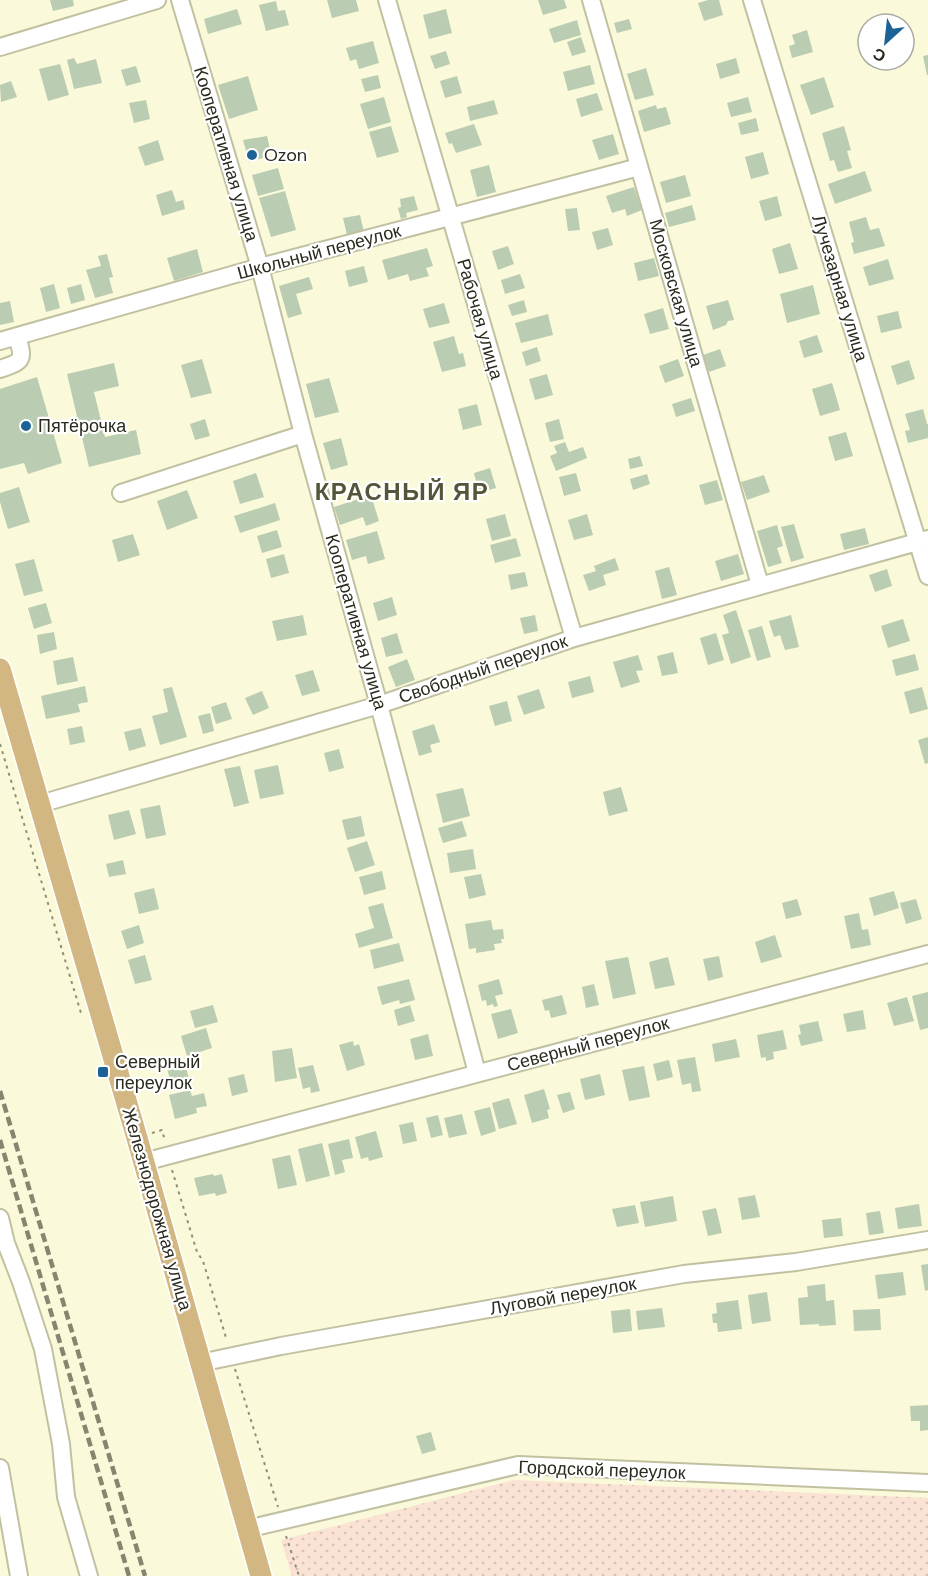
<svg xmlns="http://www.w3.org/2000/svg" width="928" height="1576" viewBox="0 0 928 1576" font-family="'DM Sans',sans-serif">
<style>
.grass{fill:url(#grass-dots)}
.building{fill:#baccb1}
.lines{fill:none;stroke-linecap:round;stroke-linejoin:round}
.minor-casing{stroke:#c1c1a2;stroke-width:20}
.major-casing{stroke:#fff;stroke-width:24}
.path{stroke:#8f8f79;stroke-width:2;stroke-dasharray:3 4.5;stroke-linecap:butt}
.minor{stroke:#fff;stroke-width:16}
.major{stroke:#d3b782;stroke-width:21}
.rail{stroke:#858570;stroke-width:4.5;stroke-dasharray:9 4.5;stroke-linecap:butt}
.poi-dot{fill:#1b6296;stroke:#fff;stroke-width:2}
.labels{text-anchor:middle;stroke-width:4.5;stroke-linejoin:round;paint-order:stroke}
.street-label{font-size:18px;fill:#2a2a1e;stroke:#fff}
.poi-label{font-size:18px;fill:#2a2a1e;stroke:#fff;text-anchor:start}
.district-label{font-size:24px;font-weight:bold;letter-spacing:1.5px;fill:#55553a;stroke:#fff}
</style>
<defs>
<pattern id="grass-dots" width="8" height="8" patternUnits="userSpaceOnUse" patternTransform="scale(1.5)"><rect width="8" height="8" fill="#fae2d4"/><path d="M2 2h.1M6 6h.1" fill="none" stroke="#d6c2b6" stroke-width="1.8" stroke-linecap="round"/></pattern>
</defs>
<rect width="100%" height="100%" fill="#fafada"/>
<path class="grass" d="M514,1480L928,1498V1576H292L281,1540Z"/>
<path class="building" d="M50,0H73L74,6L53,11Z
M327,0H356L359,11L332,18Z
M538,0H564L567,8L543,15Z
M708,0H719L723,15L704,21L698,3Z
M276,1L278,11L285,10L289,25L266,31L259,5Z
M237,9L242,24L208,34L204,19Z
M446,9L452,33L429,39L423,15Z
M629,19L632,29L617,33L614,23Z
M577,20L581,35L554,43L549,29Z
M807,30L813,52L792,58L789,46L795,44L792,35Z
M581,37L586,52L572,56L567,42Z
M373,41L379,63L359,69L356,59L350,61L346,48Z
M446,51L450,64L435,69L430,56Z
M928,55V75H927L923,56Z
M74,58L77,64L96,59L102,83L74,89L67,60Z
M736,58L740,73L720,79L716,64Z
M60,64L69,95L48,101L39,69Z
M590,65L595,84L568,91L563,72Z
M136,66L141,82L126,86L121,70Z
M646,68L654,95L635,100L627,74Z
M378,75L381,88L365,92L361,79Z
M248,76L258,110L229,119L218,85Z
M457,76L462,93L445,98L440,81Z
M824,77L834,107L811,115L800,85Z
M11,81L17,97L1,102L0,85Z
M597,93L603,110L581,117L576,99Z
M384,97L391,122L368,129L360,104Z
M748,97L752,112L731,117L727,103Z
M146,100L150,119L134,123L129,103Z
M494,100L498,114L470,121L467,107Z
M656,105L657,109L666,107L671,124L644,132L638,111Z
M756,118L759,131L741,135L738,123Z
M474,124L482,145L456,153L452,143L449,144L445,133Z
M391,126L399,152L377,158L369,132Z
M844,126L851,150L847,151L852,168L838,172L834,160L830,161L822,133Z
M613,134L619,154L599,160L592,140Z
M267,136L270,149L264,150L266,157L249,162L243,140Z
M158,140L164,160L145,166L138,147Z
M763,152L769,174L751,179L745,157Z
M489,165L496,192L477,197L470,170Z
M278,168L284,189L258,196L252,175Z
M865,171L872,191L835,204L828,184Z
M685,175L691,196L666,203L660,182Z
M634,187L642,210L627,216L625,209L612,213L606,196Z
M172,190L176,202L183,200L185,209L162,216L156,195Z
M285,191L296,230L271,237L259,198Z
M414,196L418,210L406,213L407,217L401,219L398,208L401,207L400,199Z
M777,196L782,216L765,221L759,201Z
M692,205L696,220L669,227L665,213Z
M577,208L580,230L568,231L565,209Z
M360,215L364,232L347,235L343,218Z
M866,217L870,230L879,228L885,246L854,254L851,243L854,242L849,222Z
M608,228L613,245L597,250L592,232Z
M790,243L798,269L779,274L772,249Z
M508,246L514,264L498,270L492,251Z
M427,248L433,266L426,268L429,276L410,281L408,274L388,280L382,260Z
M197,249L203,272L174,281L167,258Z
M107,254L113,277L109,278L113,293L95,298L86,270L101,266L98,256Z
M654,258L659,276L638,281L634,263Z
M888,259L894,279L869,286L863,267Z
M364,266L368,282L349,287L345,271Z
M520,274L525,288L505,294L501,280Z
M309,277L313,289L296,294L302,314L288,318L279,286Z
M54,284L60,308L46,312L40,288Z
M81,284L85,300L71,304L67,288Z
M813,285L820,314L787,323L780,294Z
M524,300L527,312L512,316L508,305Z
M728,300L734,320L728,321L726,325L713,330L706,306Z
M10,301L14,322L0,325V303Z
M444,303L450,323L429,328L423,309Z
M663,308L669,329L650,334L644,314Z
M898,311L902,328L881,333L877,316Z
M548,314L553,335L521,343L515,323Z
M817,335L823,352L804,358L799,341Z
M454,336L459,354L463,353L466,366L442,372L433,342Z
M537,347L541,361L526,366L522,352Z
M720,349L726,366L709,372L703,355Z
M202,359L212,393L191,398L181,365Z
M678,359L684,376L665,383L659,366Z
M909,360L915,379L897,385L891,366Z
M114,363L119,386L94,392L105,437L136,430L141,454L89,467L67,374Z
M547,374L553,395L535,400L529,379Z
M37,377L62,463L28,474L24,463L0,469V389Z
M329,378L339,412L315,418L306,384Z
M832,383L840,410L820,416L812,389Z
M691,398L695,411L676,417L672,404Z
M477,404L482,425L463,430L458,409Z
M923,409L927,424H928V438L908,443L905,431L910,430L905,414Z
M205,419L210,436L195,440L190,424Z
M559,419L564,439L550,442L545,423Z
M846,432L853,456L835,461L828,437Z
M341,438L348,465L331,470L323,443Z
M565,442L569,452L583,447L587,458L556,471L550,456L557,453L554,446Z
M640,456L643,466L630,469L628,459Z
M490,468L496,488L479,493L474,473Z
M256,473L264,497L240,504L233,481Z
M576,473L581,491L564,496L559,477Z
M647,474L650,484L633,490L630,479Z
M764,475L770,492L747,500L741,482Z
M717,480L723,500L705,505L699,485Z
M19,487L30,522L8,529L0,502V493Z
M187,490L198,518L167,530L157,501Z
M371,495L379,521L366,526L363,517L340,525L334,507Z
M275,503L280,520L240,533L234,516Z
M505,514L511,536L492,541L486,519Z
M587,514L593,535L574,540L568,520Z
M794,524L804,558L791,562L781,527Z
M777,525L783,546L777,548L782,563L768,567L757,531Z
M865,528L869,544L844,550L840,534Z
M277,530L282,547L262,553L257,536Z
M377,531L385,559L368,564L366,556L352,560L346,540Z
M133,534L140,555L118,562L112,540Z
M516,538L521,556L495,563L490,545Z
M284,554L289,573L271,578L266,559Z
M738,554L744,574L721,581L715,561Z
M615,558L619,570L603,575L606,585L589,591L583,575L596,571L594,566Z
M34,559L43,591L24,596L15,564Z
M669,567L677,595L662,599L655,571Z
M887,569L892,586L875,592L869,575Z
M525,572L528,586L511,590L508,575Z
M392,597L397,615L378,621L373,603Z
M46,603L52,623L34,629L28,608Z
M736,610L751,657L731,664L722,635L729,633L723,615Z
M303,615L307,635L277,641L272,621Z
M535,615L538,631L524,634L520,618Z
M791,615L799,647L785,650L780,635L774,637L769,621Z
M903,619L910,641L888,648L881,626Z
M762,626L771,657L757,661L748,630Z
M54,632L57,649L40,654L37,635Z
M397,633L403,653L386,657L381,638Z
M716,633L724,660L708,665L700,638Z
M673,652L678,673L662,676L657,656Z
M915,654L919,670L896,676L892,660Z
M638,655L643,670L636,671L640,682L621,688L613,662Z
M73,657L78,681L57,685L53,661Z
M407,659L415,680L396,687L388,667Z
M313,670L320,691L302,696L295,675Z
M590,676L594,692L572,698L568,682Z
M85,686L88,702L78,704L80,712L46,719L41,696Z
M172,687L187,737L160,745L152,716L168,712L163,689Z
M922,687L928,709L910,714L904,692Z
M539,689L545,708L524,715L517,696Z
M262,691L269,708L253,715L245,698Z
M507,701L512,721L495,726L489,706Z
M226,702L232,719L216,724L211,707Z
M210,713L214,731L203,734L198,716Z
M434,724L440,742L430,745L432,752L419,756L412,731Z
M82,726L85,742L70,745L67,729Z
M141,728L146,746L129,751L124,732Z
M928,737V763L925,764L918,740Z
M339,749L344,768L329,772L324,753Z
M278,765L284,794L260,799L254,770Z
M240,766L249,803L234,807L224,769Z
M621,787L628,811L609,816L603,792Z
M463,788L470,816L443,823L436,794Z
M160,805L166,835L146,839L140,809Z
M129,810L136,834L114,840L108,815Z
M361,816L365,836L347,840L342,820Z
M462,821L467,836L443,843L438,828Z
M367,841L375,865L355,872L347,848Z
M473,849L476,869L450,873L447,853Z
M123,860L126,874L109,877L106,864Z
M382,871L386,889L364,895L359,877Z
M481,874L486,895L469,899L464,877Z
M154,888L159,909L139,914L134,893Z
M894,891L899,908L874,916L869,898Z
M797,899L802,915L786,919L782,903Z
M916,899L922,919L906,924L900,903Z
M383,903L393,938L359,948L355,934L374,928L368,907Z
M859,913L862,930L868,929L871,945L851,949L844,916Z
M491,920L493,930L503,929L504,939H501L502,943L494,944L495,950L476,953V948L469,949L465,924Z
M139,925L144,943L127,949L121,931Z
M775,935L782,957L761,963L755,942Z
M399,943L404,961L374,969L370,950Z
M145,955L152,980L135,984L128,960Z
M719,956L723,977L708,981L703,959Z
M628,957L636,994L613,999L605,961Z
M668,957L675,985L655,989L649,962Z
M409,979L415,1000L400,1004L399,1000L382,1005L377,987Z
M499,979L503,994L495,996L498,1006L494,1007L493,1004L487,1006L486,1000L482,1001L478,985Z
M594,984L599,1005L586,1008L582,987Z
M928,992V1028L920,1030L912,996Z
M562,995L567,1014L551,1018L549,1010L545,1011L542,1000Z
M907,997L914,1021L894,1026L887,1003Z
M213,1005L218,1022L195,1028L190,1011Z
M410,1005L415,1021L398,1026L394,1010Z
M511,1009L518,1033L498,1039L491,1014Z
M863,1010L866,1029L847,1032L843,1014Z
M818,1021L823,1041L801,1046L798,1035L801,1034L799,1025Z
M206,1028L212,1048L187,1056L181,1036Z
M783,1030L787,1049L773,1052L774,1059L766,1061V1057L761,1058L757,1035Z
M428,1034L433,1056L415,1060L410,1039Z
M736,1039L740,1057L715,1062L712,1044Z
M353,1041L354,1046L359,1044L365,1065L347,1071L339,1045Z
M292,1048L297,1078L275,1082L272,1051Z
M695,1057L701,1091L692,1092L691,1083L682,1085L677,1060Z
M669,1060L673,1077L657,1081L653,1064Z
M185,1063L189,1079L171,1084L167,1068Z
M313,1065L320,1091L311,1093L310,1087L303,1089L298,1068Z
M644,1066L650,1097L629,1101L622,1070Z
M244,1074L248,1092L232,1096L228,1078Z
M600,1074L605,1095L585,1100L580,1079Z
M544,1089L550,1109L547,1110L549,1118L532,1123L524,1095Z
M190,1090L192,1096L204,1093L207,1106L196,1108L197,1113L175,1119L169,1095Z
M570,1092L575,1109L563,1113L557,1095Z
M509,1098L517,1124L499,1129L492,1103Z
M490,1107L496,1131L481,1136L474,1111Z
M462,1114L467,1134L449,1138L444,1118Z
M438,1115L443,1135L431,1138L426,1118Z
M413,1122L417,1141L403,1144L399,1125Z
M376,1131L383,1157L369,1161L368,1157L361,1159L355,1137Z
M349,1139L353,1158L342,1160L345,1172L335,1175L328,1144Z
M322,1143L330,1176L306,1182L298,1149Z
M290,1155L297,1185L278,1189L272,1159Z
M213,1174L214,1176L222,1174L227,1193L216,1196L215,1193L199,1196L194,1178Z
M755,1195L760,1217L742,1220L738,1198Z
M673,1196L677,1221L645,1227L640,1202Z
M919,1204L922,1226L898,1229L895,1208Z
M635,1205L639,1223L617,1227L612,1209Z
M716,1208L722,1233L708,1236L702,1211Z
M880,1211L884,1233L869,1235L866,1213Z
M841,1218L843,1236L824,1238L822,1220Z
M928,1264V1290L925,1291L921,1265Z
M903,1272L906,1295L878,1299L875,1275Z
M825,1284L826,1301L834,1300L836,1325L819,1326V1324L800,1325L798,1298L808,1297L807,1286Z
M767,1292L771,1321L752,1324L748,1295Z
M738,1300L742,1329L718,1332L717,1323H713L712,1314L717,1313L716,1303Z
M662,1308L665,1327L638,1330L636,1311Z
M630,1309L632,1331L613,1333L611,1311Z
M880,1309L881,1330L854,1331L853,1310Z
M928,1405V1430L920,1431V1421H911L910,1406Z
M431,1432L436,1450L422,1454L416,1436Z"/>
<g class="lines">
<g class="minor-casing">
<path id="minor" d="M180,0L260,267L303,434L379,705L477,1073
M387,0L574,638
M591,0L760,585
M752,0L928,576
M0,47L157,0
M0,341L260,267L639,167
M0,369C24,361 24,360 17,336
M121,493L303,434
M40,804L379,705L574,638L928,539
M144,1162L928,954
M0,1218L6,1243L21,1282L43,1349L61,1444L66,1497L89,1576
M200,1363L281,1346L684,1274L796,1262L928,1240
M0,1468L19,1576
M247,1529L518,1465L928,1483"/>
</g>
<g class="major-casing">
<path id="major" d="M0,669L137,1138L261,1576"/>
</g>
<path class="path" d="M0,744L81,1013
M152,1133L162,1130L165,1141
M172,1170L197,1252L203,1261L227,1341
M235,1369L278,1507
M286,1536L299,1576"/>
<use href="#minor" class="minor"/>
<use href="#major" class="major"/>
<path class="rail" d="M0,1091L145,1576
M0,1140L129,1576"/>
</g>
<g class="poi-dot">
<circle cx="252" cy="155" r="6"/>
<circle cx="26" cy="426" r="6"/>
<rect x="97" y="1066" width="12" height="12" rx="3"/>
</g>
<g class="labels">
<g class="street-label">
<text transform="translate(226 154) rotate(73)" y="6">Кооперативная улица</text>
<text transform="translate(319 252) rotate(-15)" y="6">Школьный переулок</text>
<text transform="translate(840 288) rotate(73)" y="6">Лучезарная улица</text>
<text transform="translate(676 293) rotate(74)" y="6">Московская улица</text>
<text transform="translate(480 319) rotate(74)" y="6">Рабочая улица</text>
<text transform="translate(356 622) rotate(74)" y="6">Кооперативная улица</text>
<text transform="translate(483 669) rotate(-19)" y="6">Свободный переулок</text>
<text transform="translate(588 1044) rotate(-15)" y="6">Северный переулок</text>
<text transform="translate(157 1209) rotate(74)" y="6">Железнодорожная улица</text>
<text transform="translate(563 1296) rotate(-10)" y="6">Луговой переулок</text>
<text transform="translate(602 1470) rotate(2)" y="6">Городской переулок</text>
</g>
<g class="poi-label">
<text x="264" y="161">Ozon</text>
<text x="38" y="432">Пятёрочка</text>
<text x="115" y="1068">Северный<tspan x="115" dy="21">переулок</tspan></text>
</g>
<g class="district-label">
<text x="402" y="500">КРАСНЫЙ ЯР</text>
</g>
</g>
<g transform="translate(886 42) rotate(207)"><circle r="28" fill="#ffffff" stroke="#aaaaa5" stroke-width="1.5"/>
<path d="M0-4.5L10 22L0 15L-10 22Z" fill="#1b6296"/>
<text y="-9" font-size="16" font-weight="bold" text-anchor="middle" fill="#2a2a1e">С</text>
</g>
</svg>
